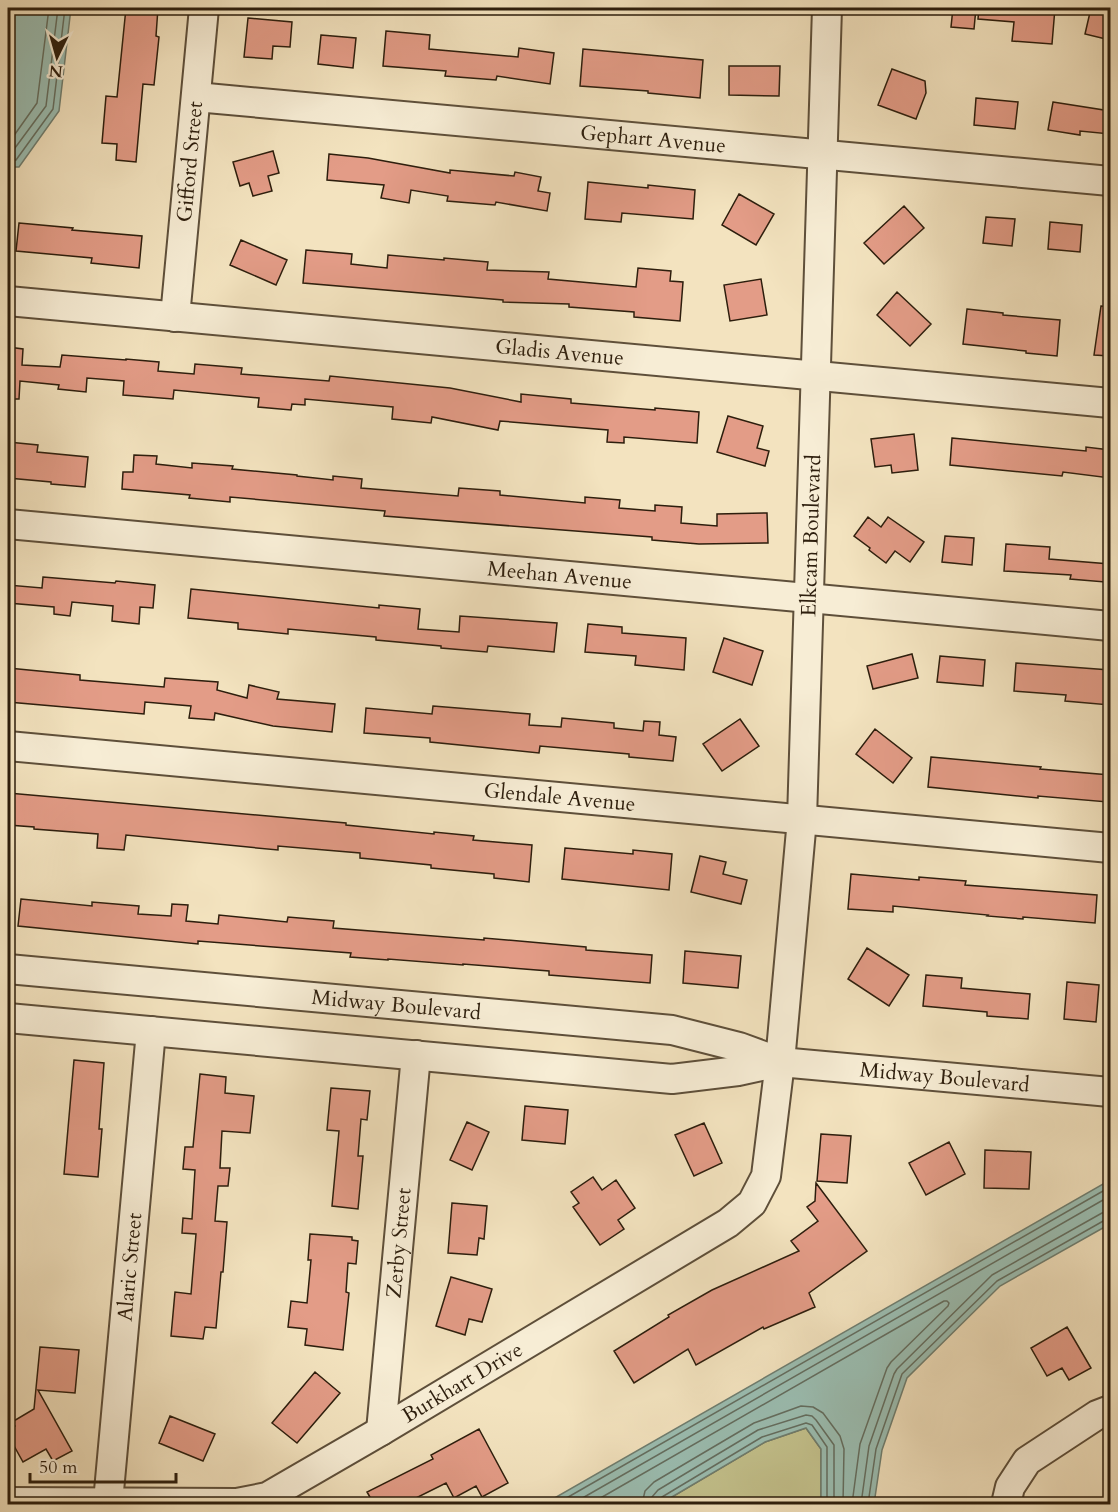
<svg xmlns="http://www.w3.org/2000/svg" width="1118" height="1512" viewBox="0 0 1118 1512" font-family="Cardo,serif">
<style>
.green{fill:#c3c18c;stroke:#78704c;stroke-width:1.5}
.water{fill:#9bbeb2;stroke:#6f7e70;stroke-width:1.5}
.lines{fill:none;stroke-linecap:round;stroke-linejoin:round}
.shore{stroke:#646e60;stroke-width:1.5}
.building{fill:#e39c87;stroke:#2d1e0d;stroke-width:1.5}
.minor-casing{stroke:#5e4f3a;stroke-width:32}
.minor{stroke:#f7edd5;stroke-width:28}
.labels{text-anchor:middle;stroke-width:5;stroke-linejoin:round;paint-order:stroke}
.street-label{font-size:21px;fill:#2d1e0d;stroke:#f7edd5}
</style>
<rect width="100%" height="100%" fill="#f3e3bf"/>
<filter id="stains"><feTurbulence type="fractalNoise" baseFrequency=".00333" numOctaves="4"/><feColorMatrix values="0 0 0 0 .2 0 0 0 0 .09 0 0 0 0 .02 0 0 0 .5 -.17"/></filter>
<radialGradient id="worn" r=".72"><stop offset=".6" stop-color="#630" stop-opacity="0"/><stop offset="1" stop-color="#630" stop-opacity=".3"/></radialGradient>
<path class="green" d="M806,1428L821,1449V1504H660L765,1442Z"/>
<path class="water" d="M8,8H71L59,111L19,167H8Z
M1110,1180V1224L1000,1286L907,1378L882,1450L874,1504H821V1449L806,1428L765,1442L660,1504H544Z"/>
<g class="lines">
<path class="shore" d="M8,144L37,103L49,8
M8,153L12,152L46,106L58,8
M8,161L16,160L53,109L65,8
M556,1504L1110,1187
M572,1504L1110,1196
M590,1504L944,1301H947L949,1303L948,1306L891,1362L887,1368L860,1444L852,1504
M642,1504L645,1491L654,1482L754,1423L801,1406L813,1407L823,1413L840,1436L844,1449L843,1504
M651,1504L652,1497L658,1490L758,1430L806,1415L812,1416L816,1420L834,1445V1504
M659,1504V1500L662,1497L762,1437L806,1423L812,1425L827,1447V1504
M861,1504L869,1446L894,1374L897,1369L992,1275L1102,1213L1110,1212
M868,1504L876,1449L902,1374L997,1281L1105,1220L1110,1219"/>
</g>
<path class="building" d="M126,8H158L156,36L159,37L154,85L143,84L136,162L116,160L117,144L102,143L106,96L117,97Z
M953,8H976L974,29L951,27Z
M979,8H1055L1052,44L1012,41L1014,22L978,19Z
M1091,8H1110V40L1085,34Z
M248,18L292,22L290,47L273,46L272,59L244,57Z
M386,31L430,35L429,49L518,57L519,48L554,53L550,84L497,76L496,80L445,76L446,71L383,66Z
M321,35L356,38L353,68L318,64Z
M583,49L703,60L700,98L648,93V91L580,86Z
M729,66H780L779,96L729,95Z
M892,69L925,81L926,93L916,119L878,105Z
M976,98L1018,102L1015,129L974,125Z
M1053,102L1110,111V134L1080,131V135L1048,130Z
M273,151L279,173L268,176L272,191L253,196L249,183L240,186L233,162Z
M329,154L368,158L450,173V170L514,176L515,172L541,177L538,191L550,193L547,211L496,202L495,205L447,201L448,196L411,190L409,203L381,198L384,185L327,180Z
M588,182L648,188V185L695,190L693,219L622,213L621,222L585,219Z
M739,194L774,214L756,245L722,225Z
M904,206L924,228L884,264L864,243Z
M986,217L1015,219L1012,246L983,243Z
M1050,222L1082,225L1080,252L1048,249Z
M19,223L73,228L72,230L142,236L139,268L91,263L92,258L16,251Z
M241,240L287,260L276,285L230,265Z
M306,250L352,254L351,264L387,268L388,255L444,260V258L488,262L487,270L549,272L548,279L636,287L638,268L671,271L670,281L683,282L680,321L634,317V312L569,307V304L503,302V300L303,283Z
M761,279L767,315L730,321L724,285Z
M897,292L931,324L910,346L877,315Z
M1101,306L1110,307V356L1094,355Z
M967,309L1003,313V315L1060,320L1057,356L1026,353V351L963,344Z
M8,347L23,349L22,365L60,367L62,355L126,360V359L159,362L158,371L194,374L195,364L242,368L241,374L329,381L330,376L450,388L521,402V394L571,399V403L655,410V408L699,412L697,443L624,437V443L607,442L608,430L500,421L498,430L432,417L431,423L392,419L393,407L305,399V405L292,404L291,410L258,407L259,398L174,390L173,399L123,395L124,381L87,378L86,392L58,389L59,385L20,381L19,399H8Z
M728,416L763,426L757,448L769,451L765,466L717,452Z
M914,434L918,470L892,473L891,465L875,467L871,439Z
M952,438L1086,451V447L1110,450V478L1063,472L1062,476L950,465Z
M8,442L38,445L37,452L88,457L85,487L51,484V482L8,478Z
M134,455L157,456L156,464L192,468V463L233,466L232,469L297,475V476L333,480V476L362,479L361,488L458,496L459,488L500,491V495L585,503V497L620,500L619,508L655,511V505L682,507L681,523L717,526V514L767,513L768,543L699,544L652,540V537L384,516L385,511L230,497V502L189,498L190,495L122,489L123,472H133Z
M868,517L881,527L888,517L924,542L910,562L895,551L886,563L869,550L870,548L854,536Z
M945,536L974,538L972,565L942,562Z
M1006,544L1050,547L1049,559L1110,564V578H1105V582L1070,579L1071,575L1004,571Z
M43,577L115,583L116,581L155,585L153,608L140,607L139,624L112,621L113,606L72,602L70,616L54,614V607L8,603V585L42,588Z
M191,589L379,608V605L420,609L418,629L459,632L460,616L557,623L554,652L488,646L487,652L441,648V646L376,640V637L288,629V634L238,629V623L188,618Z
M588,624L622,627V633L686,638L684,670L635,665L636,656L585,652Z
M724,638L763,651L752,685L713,672Z
M912,654L918,678L873,689L867,666Z
M940,656L985,660L983,686L937,682Z
M1016,663L1110,670V705L1065,701L1066,695L1014,691Z
M8,668L80,675V680L164,687L165,678L218,682L217,690L247,698L249,685L279,692L277,699L335,704L332,732L273,726L215,713L214,720L189,718L191,706L145,702L144,714L8,702Z
M433,706L530,714L529,725L561,727L562,718L614,723V728L643,731L644,721L660,722L659,735L676,737L673,761L629,757V754L540,746L539,753L500,749L430,742V738L364,733L366,708L432,714Z
M740,719L759,746L722,771L703,744Z
M875,729L912,758L893,783L856,754Z
M931,757L1041,767L1040,769L1110,775L1108,802L1038,796V798L928,787Z
M8,793L346,823V825L434,834V832L474,836L473,840L532,845L529,882L494,878V874L431,868V865L360,858V853L278,846V850L126,835L124,850L97,848L98,834L34,829V827L8,825Z
M565,848L633,854V850L672,854L669,890L562,879Z
M700,856L726,862L723,874L747,880L741,904L691,892Z
M851,874L919,880V877L966,881L965,885L1097,895L1095,923L1023,917V919L987,916L988,915L893,906V912L848,909Z
M21,899L92,906V902L139,906L138,914L171,916L172,904L188,905L186,921L218,924L219,915L287,922L288,917L334,921L333,928L484,940V938L586,947V950L652,955L650,983L549,975V971L463,964V965L388,959V960L350,957L351,953L198,941V944L18,926Z
M867,948L909,975L889,1006L848,979Z
M685,951L741,956L738,988L683,983Z
M926,975L962,978L961,988L1030,994L1028,1019L987,1016V1012L923,1006Z
M1067,982L1099,985L1096,1022L1064,1019Z
M74,1060L104,1063L99,1129H102L98,1177L64,1174Z
M200,1074L226,1077L225,1093L254,1096L250,1133L222,1131L220,1168H230L228,1186H218L215,1221L227,1222L223,1272H221L216,1328L205,1327L203,1339L171,1336L175,1292L191,1294L196,1234L182,1233L183,1218L192,1219L195,1170L183,1169L185,1147H193Z
M331,1088L370,1091L367,1120L361,1119L358,1156H363L358,1209L332,1206L339,1131L327,1130Z
M525,1106L568,1110L565,1144L522,1140Z
M467,1122L489,1132L472,1170L450,1160Z
M704,1123L722,1163L694,1176L675,1135Z
M821,1134L851,1136L847,1183L817,1181Z
M949,1142L965,1174L926,1195L909,1163Z
M985,1150L1031,1152L1029,1189L984,1188Z
M593,1177L602,1190L616,1180L635,1208L618,1220L624,1229L600,1245L573,1207L579,1203L571,1192Z
M816,1183L867,1251L809,1293L815,1307L764,1329L763,1327L696,1365L688,1349L634,1383L614,1351L669,1317L668,1315L712,1290L799,1251L791,1241L818,1221L807,1207L815,1201Z
M452,1203L487,1206L484,1239L479,1238L477,1255L448,1253Z
M310,1234L352,1237V1240L358,1241L356,1264L348,1263L346,1292L349,1293L343,1350L305,1345L307,1329L288,1327L291,1301L307,1303L311,1260H308Z
M451,1277L492,1289L482,1322L469,1319L465,1335L436,1326Z
M1067,1327L1091,1368L1069,1380L1062,1368L1047,1376L1031,1348Z
M40,1347L79,1350L75,1393L38,1390L72,1451L53,1461L46,1449L23,1462L8,1435V1430L15,1426L12,1422L34,1409Z
M315,1372L340,1393L297,1443L272,1423Z
M170,1416L215,1434L203,1461L159,1443Z
M479,1429L508,1483L482,1497L476,1486L454,1498L446,1483L404,1504H374L367,1492L433,1459L431,1455Z"/>
<g class="lines">
<g class="minor-casing">
<g id="minor">
<path id="s1" d="M196,97L1110,181"/>
<path id="s2" d="M8,301L1110,403"/>
<path id="s3" d="M175,317L204,8"/>
<path id="s4" d="M8,524L1110,626"/>
<path id="s5" d="M8,746L1110,848"/>
<path id="s6" d="M8,969L672,1030L739,1047L780,1062L1110,1092"/>
<path d="M8,1018L672,1079L738,1071L780,1062"/>
<path id="s7" d="M381,1431L416,1055"/>
<path id="s8" d="M8,1502L237,1503L267,1497L381,1431L728,1223L752,1203L766,1176L780,1062L802,819L827,8"/>
<path id="s9" d="M108,1502L151,1031"/>
<path d="M1006,1504L1010,1487L1027,1461L1097,1415L1110,1410"/>
</g>
</g>
<use href="#minor" class="minor"/>
</g>
<g class="labels">
<g class="street-label">
<text dy="7" stroke="none"><textPath href="#s1" startOffset="459">Gephart Avenue</textPath></text>
<text dy="7" stroke="none"><textPath href="#s3" startOffset="156">Gifford Street</textPath></text>
<text dy="7" stroke="none"><textPath href="#s2" startOffset="554">Gladis Avenue</textPath></text>
<text dy="7" stroke="none"><textPath href="#s8" startOffset="1500">Elkcam Boulevard</textPath></text>
<text dy="7" stroke="none"><textPath href="#s4" startOffset="554">Meehan Avenue</textPath></text>
<text dy="7" stroke="none"><textPath href="#s5" startOffset="554">Glendale Avenue</textPath></text>
<text dy="7" stroke="none"><textPath href="#s6" startOffset="390">Midway Boulevard</textPath></text>
<text dy="7" stroke="none"><textPath href="#s6" startOffset="945">Midway Boulevard</textPath></text>
<text dy="7" stroke="none"><textPath href="#s7" startOffset="189">Zerby Street</textPath></text>
<text dy="7" stroke="none"><textPath href="#s9" startOffset="236">Alaric Street</textPath></text>
<text dy="7" stroke="none"><textPath href="#s8" startOffset="486">Burkhart Drive</textPath></text>
</g>
</g>
<rect width="1118" height="1512" fill="none" stroke="#f3e3bf" stroke-width="30"/>
<rect x="9" y="9" width="1100" height="1494" fill="none" stroke="#2d1e0d" stroke-width="3"/>
<rect x="15" y="15" width="1088" height="1482" fill="none" stroke="#2d1e0d" stroke-width="1.5"/>
<g transform="translate(57 57) rotate(185)" stroke="#f7edd5" stroke-width="4.5" paint-order="stroke">
<path d="M0-4.5L10 22L0 15L-10 22Z" fill="#2d1e0d"/>
<text y="-9" font-size="16" font-weight="bold" text-anchor="middle" fill="#2d1e0d">N</text>
</g>
<path d="M30 1473v9h146v-9" fill="none" stroke="#2d1e0d" stroke-width="3"/>
<text x="39" y="1473" font-size="18" fill="#2d1e0d" stroke="#f7edd5" stroke-width="4.5" paint-order="stroke">50 m</text>
<rect width="100%" height="100%" filter="url(#stains)"/>
<rect width="100%" height="100%" fill="url(#worn)"/>
</svg>
